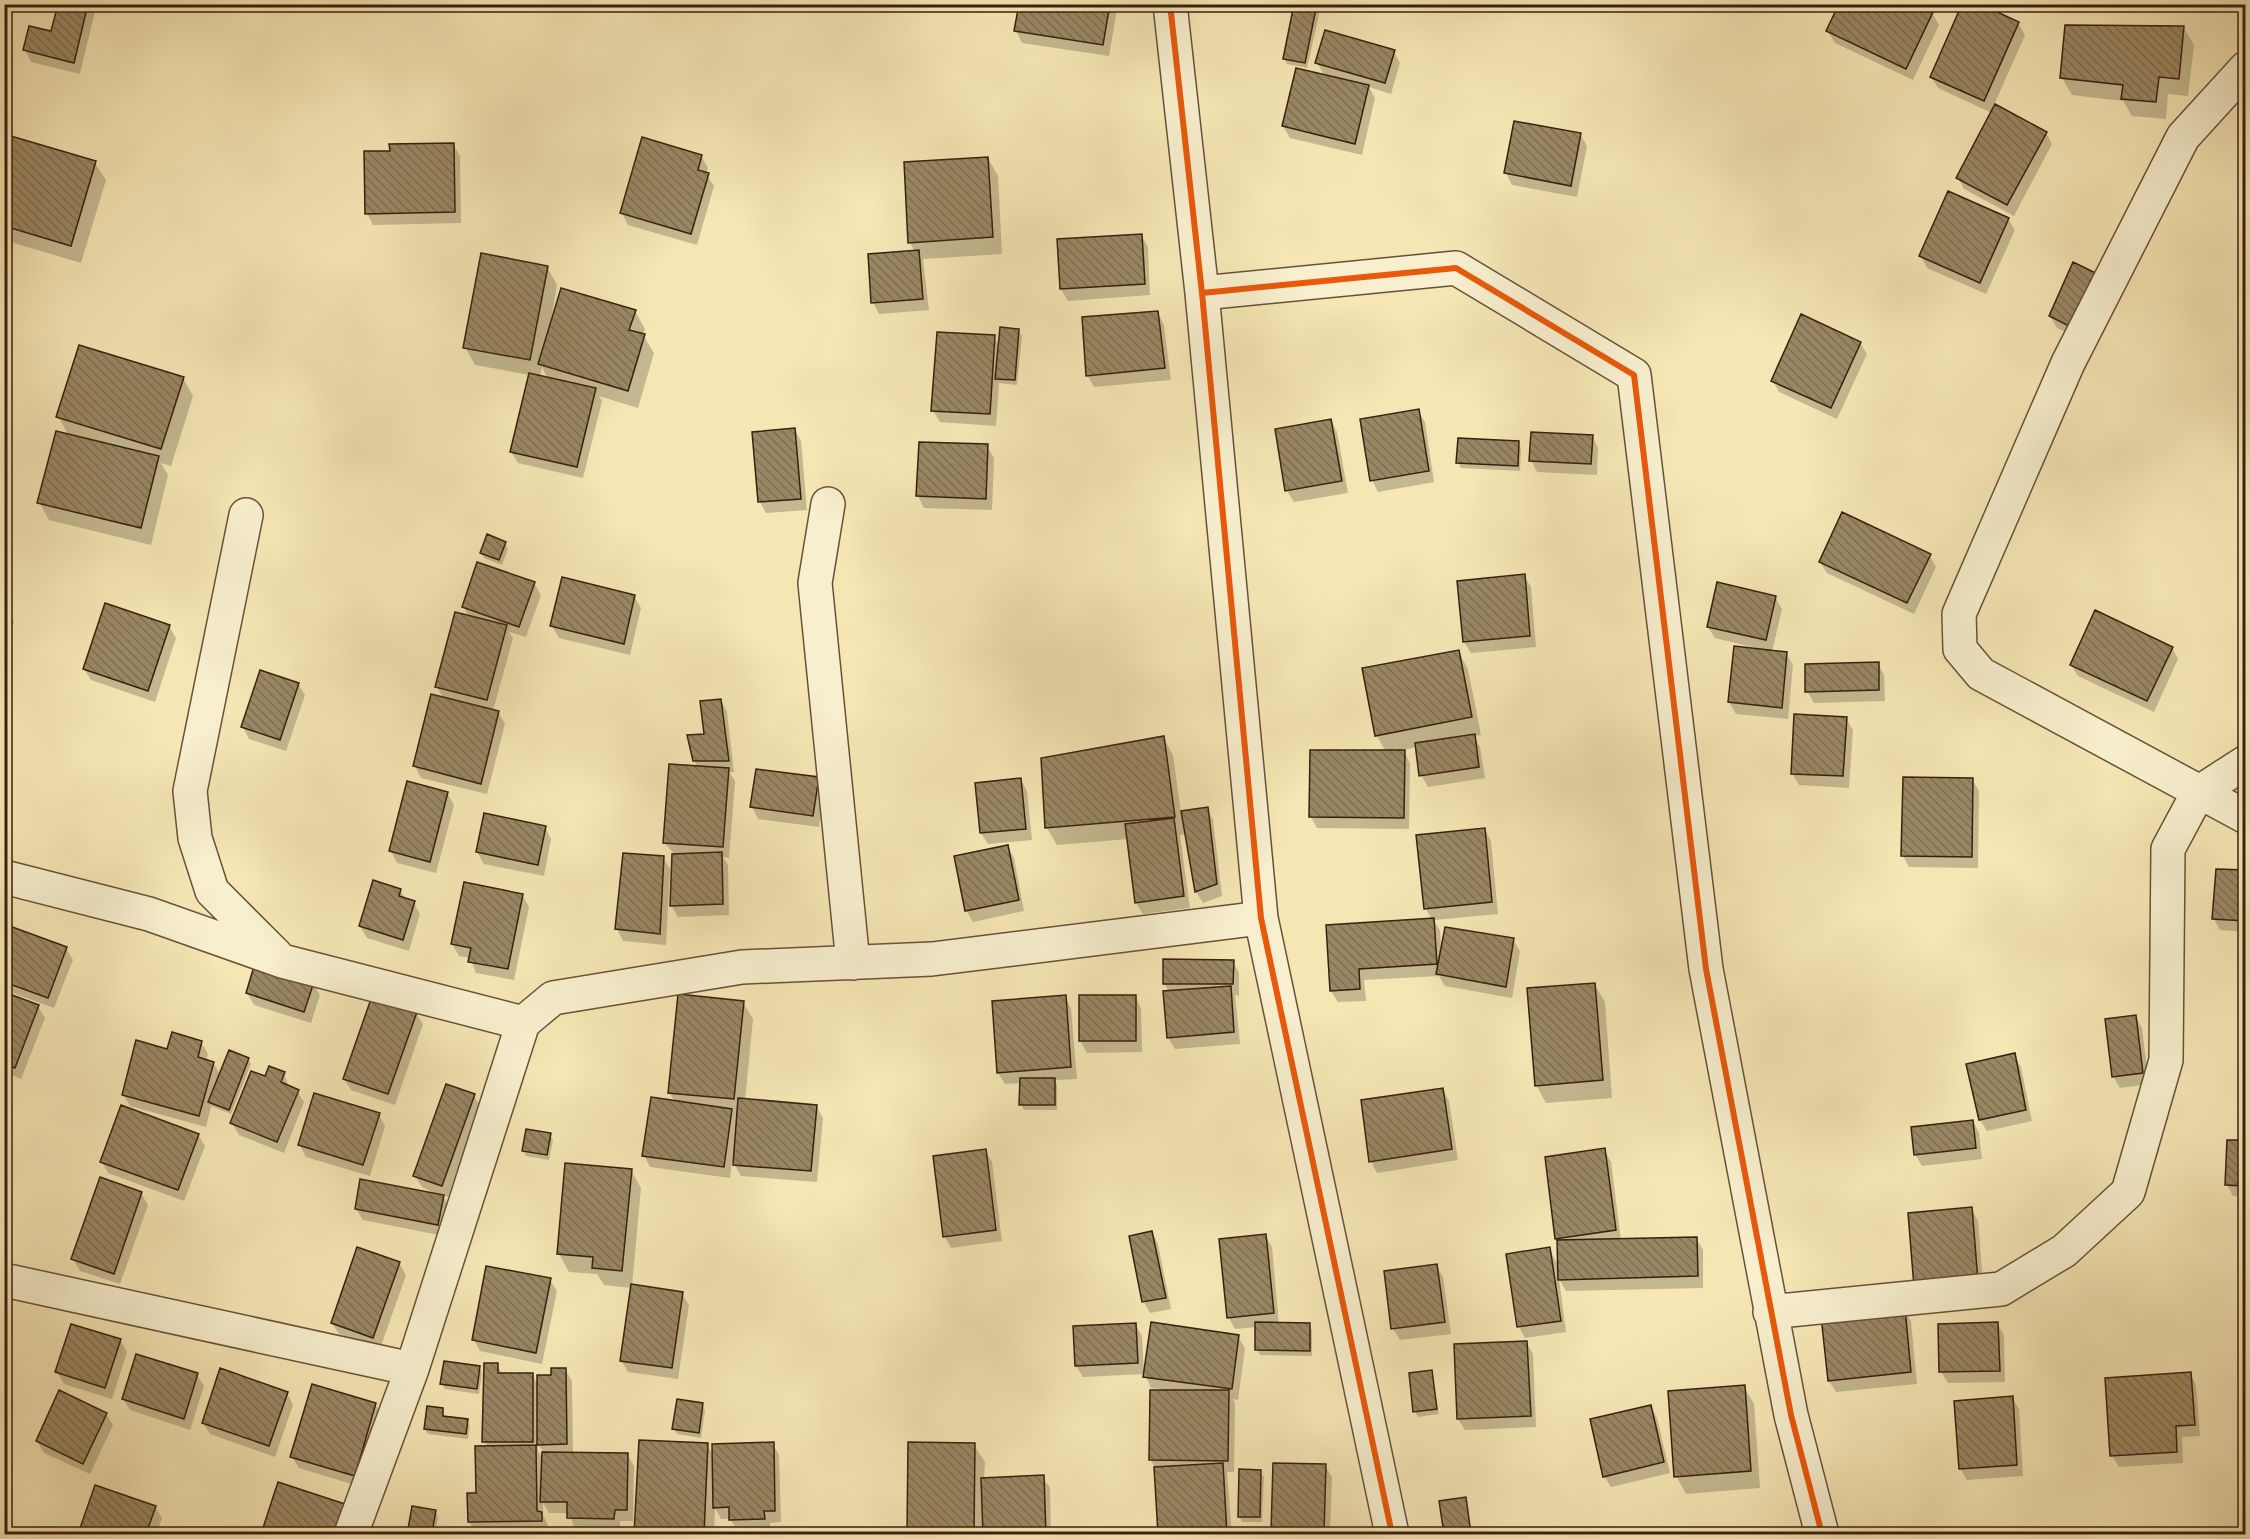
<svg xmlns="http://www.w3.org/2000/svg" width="2250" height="1539" viewBox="0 0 2250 1539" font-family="'IM FELL Great Primer',serif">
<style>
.shadow{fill:#0003;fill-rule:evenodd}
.building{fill:url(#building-back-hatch);stroke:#38200e;stroke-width:1.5}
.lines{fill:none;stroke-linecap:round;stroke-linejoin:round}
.minor-casing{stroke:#675238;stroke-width:36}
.minor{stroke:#f8efce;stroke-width:33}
.cycleway-casing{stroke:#f8efce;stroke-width:10}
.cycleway{stroke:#e8590c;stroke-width:6}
</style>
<defs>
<pattern id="building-back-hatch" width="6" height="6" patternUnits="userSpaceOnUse" patternTransform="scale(1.5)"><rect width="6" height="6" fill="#9a8764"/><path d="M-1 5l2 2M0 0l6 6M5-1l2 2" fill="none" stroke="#7f6e51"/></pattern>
</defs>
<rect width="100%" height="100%" fill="#f5e6b4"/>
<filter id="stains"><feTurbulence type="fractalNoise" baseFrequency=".00333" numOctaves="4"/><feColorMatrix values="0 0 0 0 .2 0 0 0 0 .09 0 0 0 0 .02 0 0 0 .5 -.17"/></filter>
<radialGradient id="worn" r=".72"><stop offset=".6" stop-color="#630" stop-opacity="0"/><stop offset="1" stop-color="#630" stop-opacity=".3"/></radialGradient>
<path class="shadow" d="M59,4H91L95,11L80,74L31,62L25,50L52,33Z
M1020,4H1118L1109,56L1022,43L1016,31Z
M1296,4L1321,6L1307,68L1287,64L1284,58Z
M1932,13L1939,25L1913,80L1835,43L1828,31Z
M2018,23L2025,35L1994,105L2046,133L2052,144L2014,216L1964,189L1958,178L1992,113L1938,88L1931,77Z
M2184,28L2194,45L2188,96L2168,94L2166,119L2132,116L2123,101L2072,95L2062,78Z
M1394,52L1400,63L1391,94L1369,87L1375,98L1362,155L1290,138L1283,126L1325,76L1317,63Z
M1580,134L1587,146L1577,197L1512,185L1506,173Z
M4,136L95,163L106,180L81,263L4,240Z
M453,144L460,156L461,223L373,225L367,213L391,153Z
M701,156L708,168L706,174L714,186L697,245L628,225L622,213Z
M988,158L998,176L1002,254L923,259L929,310L879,314L873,302L915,252L910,242Z
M2008,219L2015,230L1986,294L1927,268L1921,256Z
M1141,235L1148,247L1150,295L1068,301L1061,289L1059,241Z
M2074,264L2082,339L2057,328L2050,316Z
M547,267L557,285L551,320L635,311L645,329L643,335L654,353L638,408L599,396L602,401L583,478L518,463L511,452L530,375L475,365L465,347ZM542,367L548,379L540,377Z
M1158,313L1164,325L1171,380L1094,387L1088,376L1083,319Z
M1019,331L1022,336L1017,385L999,383L996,426L940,422L933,411L994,337L999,346Z
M1860,343L1867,354L1837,419L1779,392L1773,381Z
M183,378L193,396L171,466L161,463L168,475L151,545L49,520L39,502L69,436L58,416Z
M1418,411L1425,422L1434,482L1378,492L1372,480Z
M1331,420L1337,432L1348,493L1294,502L1287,491L1277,430Z
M795,430L801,441L807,510L766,513L760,502Z
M1592,436L1598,448L1597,475L1537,472L1531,460Z
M1459,440L1518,443L1521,448L1520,471L1461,468L1458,463Z
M987,446L994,458L992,510L924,508L918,496Z
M505,543L508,549L502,565L484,558L481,552Z
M1929,555L1936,567L1914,614L1827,573L1820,562Z
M1524,576L1531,587L1536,647L1471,653L1464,642Z
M534,583L541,595L526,637L509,632L513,638L493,711L498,712L505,724L487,794L421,778L415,766L444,699L437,687L469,617L464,607Z
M634,596L641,608L630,655L559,638L552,626Z
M1775,597L1782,609L1772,652L1786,653L1793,665L1788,719L1736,714L1729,702L1760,649L1715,638L1708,627Z
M4,609L14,621L4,653Z
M169,626L176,638L155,702L91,680L84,669Z
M2172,648L2178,659L2154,712L2078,676L2071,665Z
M1458,651L1468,669L1481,735L1474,736L1480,747L1485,778L1428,787L1421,775L1417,747L1403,750L1410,763L1409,829L1317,828L1311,817L1386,752L1377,736Z
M1878,664L1884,675L1885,701L1814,703L1807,691Z
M298,684L305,695L286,751L249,739L243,727Z
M721,700L727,712L734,772H729L735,781L729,858L723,857L728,865L729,915L678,917L671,905L674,854L664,842L698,768L694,760Z
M1846,718L1853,730L1849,788L1799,785L1792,773Z
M1163,737L1173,755L1181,813L1207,808L1213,820L1222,896L1203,903L1196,892L1186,834L1180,835L1190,908L1143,914L1136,903L1128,839L1057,845L1047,828L1043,759Z
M818,779L825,790L819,827L758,819L752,807Z
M1972,779L1979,791L1978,868L1909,867L1903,856Z
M1021,780L1027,791L1032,840L988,844L981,833Z
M447,793L454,805L436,873L397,863L391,851Z
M545,827L551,839L544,876L484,864L477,852Z
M1485,829L1491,841L1498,914L1434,920L1440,931L1441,948L1513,940L1520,951L1512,998L1445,986L1439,976L1364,980L1366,1001L1338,1002L1331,991L1327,926L1432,920L1426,909Z
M1008,847L1014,858L1024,911L973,922L966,910Z
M663,858L670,869L666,945L623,941L617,929Z
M2246,872V932L2220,930L2214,919Z
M400,890L406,900L414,903L420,914L409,951L367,938L360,926Z
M523,896L529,907L514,980L476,973L470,958L459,956L452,944Z
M4,925L66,948L73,960L54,1008L4,990Z
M1233,961L1239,973V996L1235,995L1240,1044L1175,1049L1168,1037L1169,992L1164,983Z
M313,983L320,995L311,1023L254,1005L247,993Z
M1594,984L1605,1002L1612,1098L1546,1103L1536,1085Z
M4,994L38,1006L45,1018L21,1079L4,1072Z
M1135,996L1141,1008L1142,1052L1087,1053L1080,1041Z
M1065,997L1071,1008L1077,1079L1055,1080L1057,1085V1110H1024L1021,1104V1083L1005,1084L998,1073Z
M743,1002L753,1019L745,1101L816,1106L823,1118L817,1182L741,1176L732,1161L730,1178L650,1167L644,1155L675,1102L670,1093Z
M416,1013L423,1024L395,1105L351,1090L344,1079Z
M2135,1016L2142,1028L2149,1084L2120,1088L2113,1076Z
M201,1042L208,1054L206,1061L213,1063L221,1075L248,1059L251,1064L231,1114L211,1106L206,1127L130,1106L123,1094L168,1051Z
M2014,1055L2021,1067L2032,1121L1987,1131L1980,1120Z
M284,1074L289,1087L297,1091L304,1102L284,1153L239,1135L232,1123L266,1078Z
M1443,1090L1449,1101L1458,1160L1377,1173L1371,1161Z
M474,1095L480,1107L448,1197L442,1195L450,1208L444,1236L363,1220L356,1209L438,1195L422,1187L415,1176Z
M379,1115L385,1126L370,1176L306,1157L300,1145Z
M1973,1121L1979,1133L1982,1159L1922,1166L1915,1154Z
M198,1135L205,1146L184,1201L108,1173L102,1162Z
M550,1135L553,1140L549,1160L526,1156L523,1151Z
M2246,1142V1197L2233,1196L2227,1185Z
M985,1150L992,1162L1002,1241L951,1248L945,1237Z
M1604,1150L1611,1162L1621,1240L1696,1238L1703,1250V1288L1566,1291L1559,1279L1566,1332L1525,1338L1519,1327L1549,1249L1559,1266L1558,1242L1546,1158Z
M631,1170L641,1188L632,1286L682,1294L689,1305L678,1379L628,1372L621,1360L632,1288L604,1285L597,1274L569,1272L559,1254Z
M141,1193L148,1205L120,1284L80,1271L73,1259Z
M1972,1209L1978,1221L1984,1293L1922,1298Z
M1152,1232L1158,1244L1171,1309L1150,1313L1144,1302L1131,1237Z
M1265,1235L1272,1247L1279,1324L1309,1325L1312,1330V1356L1260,1355L1257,1349V1327L1235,1329L1229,1318Z
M399,1263L406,1275L380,1349L339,1334L332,1323Z
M1436,1266L1443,1277L1451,1334L1400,1340L1393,1329L1385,1272Z
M550,1280L557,1291L542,1364L480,1351L474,1340Z
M1904,1310L1911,1321L1917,1384L1836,1392L1829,1381Z
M1997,1323L2004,1335L2005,1382L1948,1383L1941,1372Z
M1135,1324L1142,1336L1144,1373L1238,1337L1245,1348L1238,1400L1233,1399L1235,1403L1234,1472H1227L1232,1534H1159L1155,1468L1151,1460L1161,1389L1151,1388L1145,1374L1083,1377L1076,1366Z
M120,1340L127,1352L112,1399L64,1384L57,1372Z
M1526,1342L1533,1354L1536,1427L1465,1430L1458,1419Z
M497,1365L502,1374L532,1375L538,1385L565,1369L572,1381L573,1454L627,1455L634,1466L633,1521H620V1530L575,1529L569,1513H549L543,1503V1515L548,1525V1532L476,1533L469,1522L488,1448L484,1441ZM538,1444L543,1452V1459L538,1451Z
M479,1367L482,1372L479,1394L445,1389L442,1384Z
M1431,1372L1439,1414L1418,1417L1415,1411Z
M2190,1373L2196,1385L2200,1436L2182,1437L2183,1463L2119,1467L2112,1456Z
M197,1375L204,1386L190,1430L130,1410L123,1399Z
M1744,1387L1754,1404L1760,1488L1686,1494L1676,1476Z
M287,1393L293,1405L275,1457L210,1434L203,1423Z
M2012,1398L2019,1409L2023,1476L1967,1480L1960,1468Z
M375,1404L382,1416L361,1487L299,1468L292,1457Z
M702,1404L705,1410L701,1438L677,1434L674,1429Z
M1651,1407L1657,1418L1670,1473L1611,1487L1604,1476Z
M442,1409L445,1418L467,1421L470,1426L468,1439L428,1434L425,1429Z
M106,1414L113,1425L90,1474L44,1453L37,1441Z
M640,1441L707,1445L713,1455L773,1444L779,1455L781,1522L770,1523V1530L738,1531L730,1519H721L715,1508L714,1534H636Z
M910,1444L974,1445L985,1462L984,1479L1043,1477L1050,1488L1051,1534H908Z
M1325,1465L1332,1477L1330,1534H1274L1272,1532Z
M1260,1472L1264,1477L1262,1522H1242L1239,1516Z
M279,1484L345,1534H263Z
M96,1487L155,1507L162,1518L156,1534H79Z
M1465,1498L1472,1534H1445L1441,1502Z
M435,1511L438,1517L435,1534H411L409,1529Z"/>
<path class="building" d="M58,4H88L74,63L23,50L29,26L51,31Z
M1019,4H1110L1103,45L1014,31Z
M1294,4H1317L1305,63L1283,59Z
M1839,4H1917L1933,12L1906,69L1826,31Z
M1962,4H1980L2019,22L1984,101L1930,77Z
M2065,25L2184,26L2179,79L2159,77L2156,102L2121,99L2123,85L2060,78Z
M1325,30L1395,50L1385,83L1315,63Z
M1296,68L1369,85L1355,144L1282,126Z
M1995,104L2047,132L2007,205L1956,178Z
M1514,121L1581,133L1571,186L1504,173Z
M4,134L96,161L71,246L4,226Z
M642,137L702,155L698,170L709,173L691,234L620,213Z
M454,143L455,212L365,214L364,151H390L389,144Z
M988,157L993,237L908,243L904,162Z
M1948,191L2009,218L1980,283L1919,256Z
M1142,234L1145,284L1060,289L1057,239Z
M919,250L923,299L871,303L868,254Z
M481,253L548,266L530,360L463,348Z
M2073,262L2100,275L2075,329L2049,316Z
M561,288L636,310L629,330L645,334L628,391L538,364Z
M1158,311L1165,368L1086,376L1082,317Z
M1801,314L1861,342L1831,408L1771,381Z
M1000,327L1019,329L1015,380L995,379Z
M937,332L995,335L990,414L931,411Z
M79,345L184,377L161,449L56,417Z
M529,373L596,388L577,467L510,452Z
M1419,409L1429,471L1370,481L1360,419Z
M1331,419L1342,481L1285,491L1275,429Z
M795,428L801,499L758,502L752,432Z
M56,431L159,456L141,528L37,503Z
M1531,432L1593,435L1591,464L1529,461Z
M1458,438L1519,441L1518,466L1456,463Z
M919,442L988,444L986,499L916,496Z
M1842,512L1931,554L1907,603L1819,562Z
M487,534L506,542L499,560L480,553Z
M477,562L535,582L519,627L462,607Z
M1525,574L1530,636L1463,642L1457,581Z
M562,577L635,595L624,644L550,626Z
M1717,582L1776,596L1766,640L1707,627Z
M105,603L170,625L148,691L83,669Z
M2095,610L2173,647L2147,701L2070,665Z
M455,612L507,625L487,700L435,687Z
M1734,646L1787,652L1782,708L1728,702Z
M1459,650L1472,717L1375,736L1362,668Z
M1879,662V690L1805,692V664Z
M260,670L299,683L280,740L241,727Z
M431,694L499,711L481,784L413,766Z
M721,699L729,761H693L687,735L704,734L700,701Z
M1794,714L1847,717L1843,776L1791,774Z
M1475,734L1479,767L1419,776L1415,743Z
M1164,736L1175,817L1045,828L1041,758Z
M1310,750H1405L1404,818L1309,817Z
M669,764L729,768L723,847L663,843Z
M756,769L819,777L813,816L750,807Z
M1903,777L1973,778L1972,857L1901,856Z
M1021,778L1026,829L980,833L975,783Z
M407,781L448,792L430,862L389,851Z
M1208,807L1217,884L1195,892L1181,811Z
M484,813L546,826L538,865L476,852Z
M1174,818L1184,896L1135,903L1125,824Z
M1485,828L1492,902L1424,909L1416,835Z
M1008,845L1019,900L965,911L954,856Z
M722,852L723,904L670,906L672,854Z
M623,853L664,856L660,934L615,929Z
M2216,869L2246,870V921L2212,919Z
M373,880L401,889L399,896L415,901L403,940L359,926Z
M464,882L523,894L508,969L468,962L471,948L451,944Z
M1434,918L1437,964L1359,969L1360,989L1330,991L1326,925Z
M4,924L67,947L48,998L4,982Z
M1445,927L1514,938L1506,987L1436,974Z
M1163,959L1234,960L1233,984H1163Z
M255,963L314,982L304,1012L246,993Z
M1595,983L1603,1080L1535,1086L1527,988Z
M1231,986L1234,1032L1167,1038L1163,991Z
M4,992L39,1005L15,1068L4,1064Z
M678,994L744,1001L734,1099L668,1093Z
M1066,995L1071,1067L997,1073L992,1001Z
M1079,995H1136V1041H1079Z
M372,996L417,1012L388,1094L343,1079Z
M2136,1015L2143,1073L2112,1077L2105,1019Z
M172,1032L202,1041L198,1057L214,1062L199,1116L122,1095L136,1040L167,1049Z
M229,1050L249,1058L229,1110L208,1102Z
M2015,1053L2026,1110L1979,1120L1966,1064Z
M269,1066L285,1072L281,1082L299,1090L277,1142L230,1123L251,1071L265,1076Z
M1020,1078H1055V1105H1019Z
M446,1084L475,1094L442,1186L413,1176Z
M1443,1088L1452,1149L1369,1162L1361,1100Z
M314,1093L380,1113L363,1165L298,1145Z
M651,1097L732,1109L724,1167L642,1156Z
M738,1098L817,1105L811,1171L733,1165Z
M121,1105L199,1134L178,1190L100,1162Z
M1973,1120L1976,1148L1914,1155L1911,1127Z
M526,1129L551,1133L547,1155L522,1151Z
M2227,1140H2246V1186L2225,1185Z
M1605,1148L1616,1230L1555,1239L1545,1157Z
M986,1149L996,1230L943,1237L933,1156Z
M565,1163L632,1169L622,1271L592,1268L593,1257L557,1254Z
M100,1177L142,1192L114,1274L71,1259Z
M360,1179L444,1195L438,1225L355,1209Z
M1972,1207L1978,1281L1914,1287L1908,1213Z
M1152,1231L1166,1298L1142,1302L1129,1236Z
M1266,1234L1274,1313L1227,1318L1219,1239Z
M1697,1237L1698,1276L1558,1280L1557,1240Z
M357,1247L400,1262L373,1338L331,1323Z
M1550,1247L1561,1321L1517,1327L1506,1254Z
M1437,1264L1445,1322L1391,1329L1384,1271Z
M486,1266L551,1278L536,1353L472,1340Z
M631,1284L683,1292L672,1368L620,1361Z
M1905,1308L1911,1372L1828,1381L1821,1316Z
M1151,1322L1239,1335L1232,1389L1143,1377Z
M1255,1322L1310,1323V1351L1255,1350Z
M1998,1322L2000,1371L1939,1372L1938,1324Z
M1136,1323L1138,1363L1075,1366L1073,1326Z
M71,1324L121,1339L105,1388L55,1372Z
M1527,1341L1531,1416L1457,1419L1454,1344Z
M136,1354L198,1373L184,1419L122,1399Z
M444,1361L480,1366L477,1389L440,1384Z
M484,1363H498V1373H533V1442H482Z
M220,1368L288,1392L269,1446L202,1423Z
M551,1368H566L567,1444L537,1445V1375H551Z
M1432,1370L1437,1409L1413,1412L1409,1373Z
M2191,1372L2195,1425L2176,1426L2177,1452L2110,1456L2105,1378Z
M312,1384L376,1403L355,1476L290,1457Z
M1745,1385L1751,1471L1674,1477L1668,1391Z
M59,1390L107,1413L83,1464L36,1441Z
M1150,1390H1229L1228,1461L1149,1460Z
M2013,1396L2017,1465L1959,1469L1954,1401Z
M677,1399L703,1403L699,1433L672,1429Z
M1651,1405L1664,1462L1603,1477L1590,1419Z
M427,1406L443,1408V1416L468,1419L466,1434L424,1429Z
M639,1440L708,1443L704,1534H634Z
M774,1442L775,1511H764L765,1519L729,1520V1507L713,1508L712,1444Z
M908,1442L975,1443L974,1534H907Z
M536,1445L537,1511L542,1512V1521L468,1522L467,1493H476L475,1446Z
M542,1452L628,1453L627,1510H615L614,1519L567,1518V1502H540Z
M1223,1463L1227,1534H1158L1154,1467Z
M1273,1463L1326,1464L1324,1533L1271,1532Z
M1239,1469L1261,1470L1260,1517H1238Z
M1044,1475L1046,1534H983L981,1478Z
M278,1482L345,1504L335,1534H261Z
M95,1485L156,1506L146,1534H78Z
M1466,1497L1471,1534H1444L1439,1501Z
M412,1506L436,1510L432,1533L408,1529Z"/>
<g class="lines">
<g class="minor-casing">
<path id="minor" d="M1170,4L1202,293L1261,918L1392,1534
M2246,68L2183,137L2068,363L1959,614L1960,649L1981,674L2246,817
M1202,293L1456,268L1634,375L1706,969L1791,1415L1822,1534
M828,504L815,583L853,963
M246,515L190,791L195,838L212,891L276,955
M4,877L149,914L282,961L523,1023
M4,1280L412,1369
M1770,1312L2001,1289L2064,1251L2128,1192L2166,1060L2168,849L2198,793L2246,762
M351,1534L412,1369L523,1023L553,998L742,967L932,959L1261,918"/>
</g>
<use href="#minor" class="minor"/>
<g class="cycleway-casing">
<path id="cycleway" d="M1170,4L1202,293L1261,918L1392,1534
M1202,293L1456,268L1634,375L1706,969L1791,1415L1822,1534"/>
</g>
<use href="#cycleway" class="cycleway"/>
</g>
<rect width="2250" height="1539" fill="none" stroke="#f5e6b4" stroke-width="24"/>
<rect x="6" y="6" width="2238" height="1527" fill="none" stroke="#38200e" stroke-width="3"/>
<rect x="12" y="12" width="2226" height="1515" fill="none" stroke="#38200e" stroke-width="1.5"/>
<rect width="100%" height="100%" filter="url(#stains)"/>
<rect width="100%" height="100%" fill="url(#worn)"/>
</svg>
